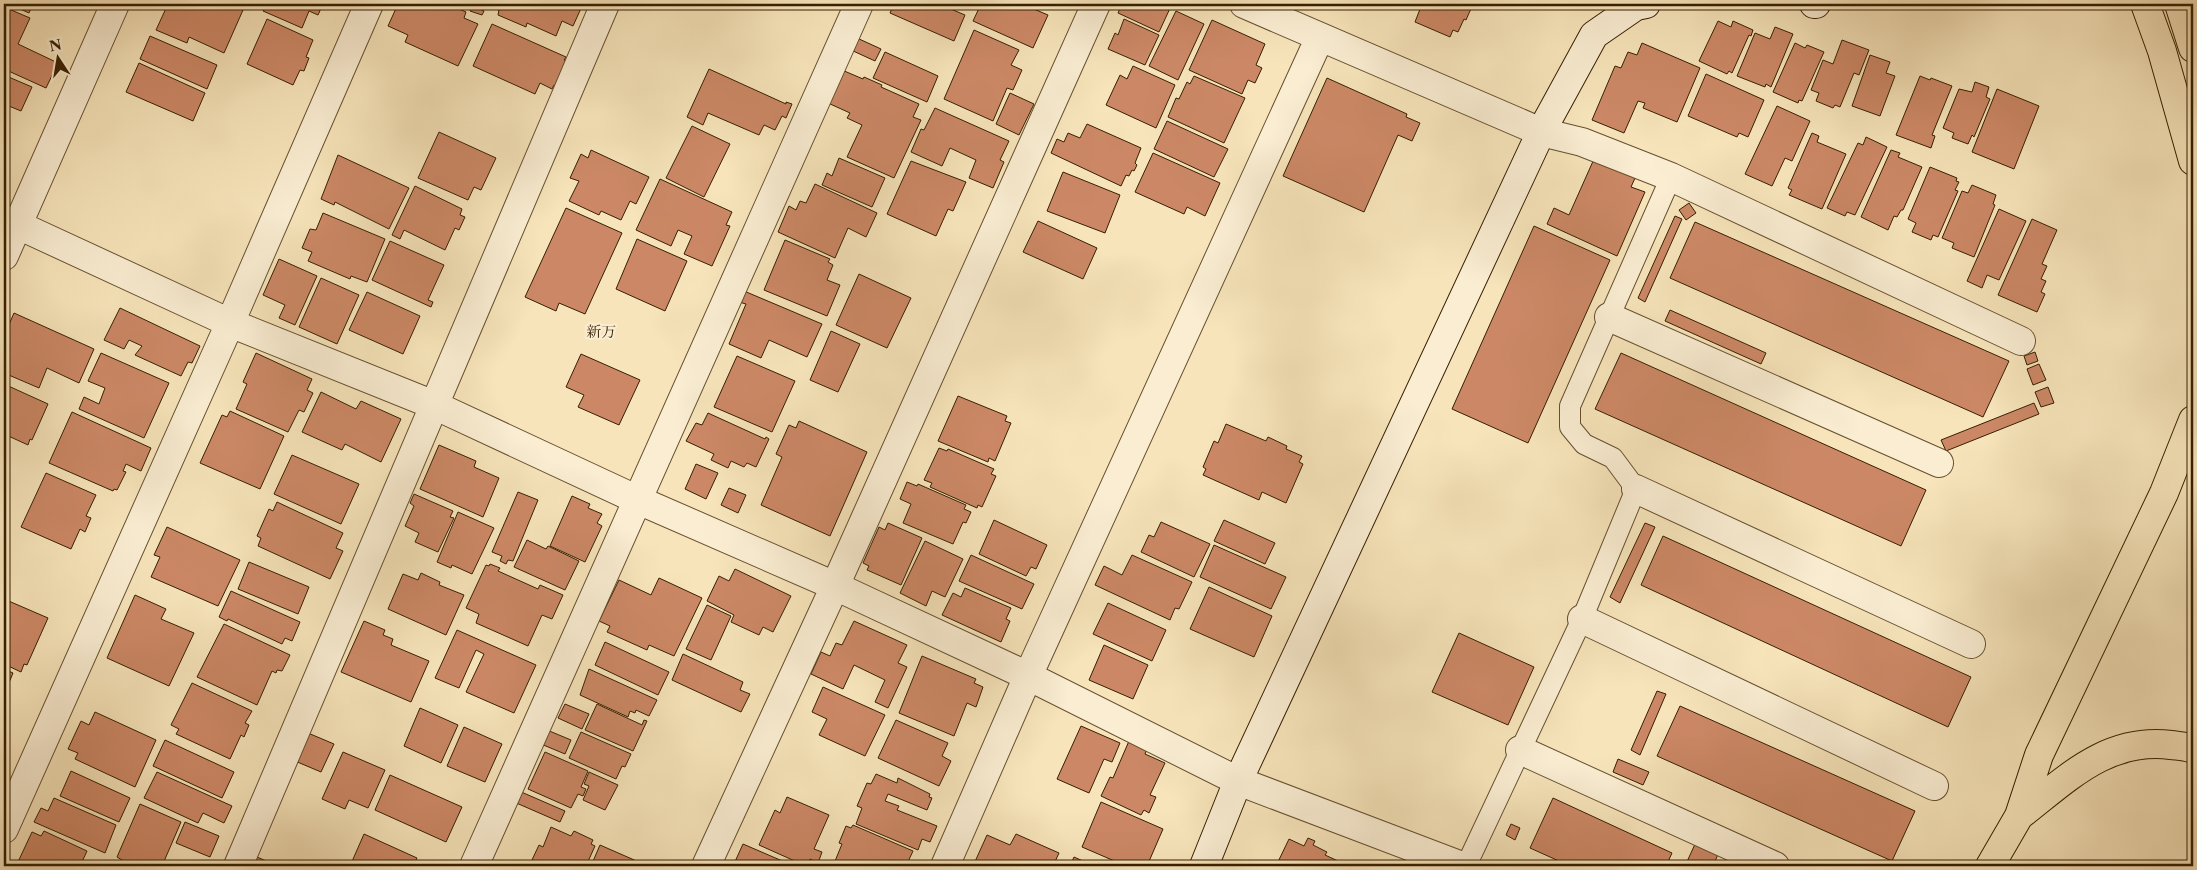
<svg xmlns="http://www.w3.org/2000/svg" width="2197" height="870" viewBox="0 0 2197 870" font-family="'Libre Caslon Text','Noto Serif JP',serif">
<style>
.building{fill:#c86;stroke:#361f01}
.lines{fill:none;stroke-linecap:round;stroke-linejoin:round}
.lane-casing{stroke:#66502f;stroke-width:22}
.street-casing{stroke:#66502f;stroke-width:30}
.secondary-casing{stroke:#361f01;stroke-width:30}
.highway-casing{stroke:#361f01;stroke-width:30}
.lane{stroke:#faedd2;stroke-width:20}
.street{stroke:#faedd2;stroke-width:28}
.secondary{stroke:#faedd2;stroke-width:28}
.highway{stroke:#f7e4ba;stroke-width:28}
.labels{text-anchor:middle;stroke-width:4;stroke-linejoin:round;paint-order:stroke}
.quarter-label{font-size:15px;fill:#361f01;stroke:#faedd2}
</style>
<rect width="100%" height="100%" fill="#f7e4ba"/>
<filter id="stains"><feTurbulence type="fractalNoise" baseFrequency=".004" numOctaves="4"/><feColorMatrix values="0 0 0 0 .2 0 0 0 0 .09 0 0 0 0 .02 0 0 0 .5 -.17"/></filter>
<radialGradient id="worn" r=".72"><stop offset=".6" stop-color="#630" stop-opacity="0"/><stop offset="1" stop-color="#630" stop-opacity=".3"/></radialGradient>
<path class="building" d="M9,4H33L29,13Z
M168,4H229L243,10L224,53L189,37L187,43L156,30Z
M267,4H330L328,8L322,6L318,15L309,11L302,28L263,11Z
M398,4H447L466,12L464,18L478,24L458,66L405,42L408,35L388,26Z
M469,4H477L475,7L484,11L482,15L470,11L472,5Z
M498,4H583L573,26L562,21L556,36L527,23L526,27L498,15L499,10L495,9Z
M894,4H939L965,15L954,41L890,13Z
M981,4H1022L1048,15L1033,48L973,21Z
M1122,4H1172L1159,32L1118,13Z
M1422,4H1473L1466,20L1464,19L1458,32L1453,30L1450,37L1415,22Z
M4,7L30,18L18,44L58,63L46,88L4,69Z
M1176,11L1204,24L1178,80L1149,66Z
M267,19L313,40L306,57L309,58L304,71L300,70L293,85L247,64Z
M1124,19L1159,35L1145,65L1108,49L1115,33L1118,35Z
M1212,20L1265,44L1256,65L1262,68L1255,83L1248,80L1242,94L1189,70Z
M1718,21L1731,27L1733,21L1753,30L1751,36L1749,35L1732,73L1729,71L1727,74L1699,61Z
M492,24L566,57L564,60L569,62L558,87L554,85L552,89L540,83L535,94L473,66Z
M1775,27L1793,34L1771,87L1766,84L1765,87L1737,76L1755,33L1770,39Z
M974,30L1019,50L1011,65L1022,70L1013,90L1007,88L993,121L944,99Z
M150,36L217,65L207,89L140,59Z
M857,38L881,49L875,61L851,50Z
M1842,40L1869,50L1859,75L1854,73L1840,107L1835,105L1833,108L1816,101L1819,93L1811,90L1823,60L1833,64Z
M1642,43L1700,68L1677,122L1643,108L1645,103L1638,101L1624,133L1592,120L1615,66L1621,68L1628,52L1637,55Z
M1795,43L1805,48L1807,45L1824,52L1802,101L1799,100L1798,103L1773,92Z
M885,52L938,76L927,102L873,78Z
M1870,55L1890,62L1886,73L1895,76L1880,116L1852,106Z
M139,63L205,93L193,121L126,92Z
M1133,66L1175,85L1156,128L1106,105L1120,75L1127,79Z
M709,69L786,104V102L792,104L786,118L782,116L775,130L764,125L759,135L708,113L703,125L687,117Z
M842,70L863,79L864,77L882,85L881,87L919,104L913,117L921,120L894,178L847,157L862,125L847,118L850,113L828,103Z
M1706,74L1764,100L1748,137L1739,133L1737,137L1688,116Z
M4,75L32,87L21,111L4,104Z
M1194,76L1245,98L1224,143L1168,117L1176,98L1179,99L1187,82L1190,84Z
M1920,76L1930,80L1931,78L1952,86L1932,135L1935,136L1931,148L1896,135Z
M1327,78L1407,114L1406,117L1420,123L1412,141L1398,135L1364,212L1283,176Z
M1975,82L1989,87L1986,97L1990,99L1974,137L1972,135L1968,144L1952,138L1954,133L1943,128L1959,89L1972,92Z
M1997,89L2039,106L2014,169L1972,152Z
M1010,93L1034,104L1019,135L996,124Z
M1777,106L1810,121L1792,161L1785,158L1772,186L1745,174Z
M935,108L1009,141L1000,160L1004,162L993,188L969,178L976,160L950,148L942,166L911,152L921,129L924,130Z
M1167,121L1228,149L1214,177L1154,149Z
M1087,124L1141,148L1135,163L1137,165L1134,171L1132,170L1129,176L1126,175L1121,186L1051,153L1057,139L1064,142L1068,133L1080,138Z
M692,126L730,144L704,197L666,178Z
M439,132L496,158L481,190L474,187L468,200L418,178Z
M1812,133L1819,136L1817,142L1846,154L1822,209L1789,195L1792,190L1788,188Z
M1866,137L1887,147L1855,215L1847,212L1845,216L1827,208L1858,143L1863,145Z
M591,150L649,177L636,204L630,201L621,220L601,211L599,215L569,201L579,181L570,178L581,154L588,158Z
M1891,150L1900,153L1898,157L1922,167L1903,210H1901L1897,217L1894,216L1888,230L1861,217Z
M1153,153L1220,183L1205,216L1187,207L1184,214L1135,192Z
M338,155L409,188L389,229L335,202L334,205L321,199Z
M839,158L885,178L872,207L822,185L827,173L832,176Z
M1594,159L1635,178L1631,187L1645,192L1617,256L1547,224L1554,208L1569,215Z
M911,161L966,182L953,211L948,209L936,236L887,214Z
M1930,167L1957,178L1956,181L1959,182L1955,190L1958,191L1938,237L1933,235L1931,240L1912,232L1916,223L1908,219Z
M1063,172L1120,195L1105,233L1047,211Z
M660,179L732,212L726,225L730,226L712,266L684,254L692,236L678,230L671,246L636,230Z
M815,184L877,213L866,237L848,228L835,258L778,232L789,206L796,210L800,201L806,203Z
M1972,185L1996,195L1993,204L1995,205L1974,257L1952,248L1954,243L1942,238L1962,191L1968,193Z
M415,186L462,209L460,215L465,217L459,230L455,228L445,250L404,230L400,239L392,235Z
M1689,203L1696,213L1686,220L1679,210Z
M566,208L622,233L585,314L559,303L556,311L525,297Z
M1999,209L2026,221L1999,280L1987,275L1982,288L1967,281Z
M323,213L385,239L367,282L351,276L350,279L308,261L312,252L302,248L310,229L316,230Z
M1675,216L1682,219L1645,302L1638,298Z
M2032,219L2057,230L2042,264L2047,266L2041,279L2046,281L2041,292L2045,294L2037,312L1998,295Z
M1038,221L1097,248L1083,279L1023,252Z
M1695,222L2009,361L1983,417L1670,278Z
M1534,226L1610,260L1528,443L1452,409Z
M637,239L687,261L665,311L616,289Z
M785,240L830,259L828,262L833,265L827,280L840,285L827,316L764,290Z
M390,241L444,265L428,300L433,302L431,307L372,280Z
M279,259L317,276L295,325L279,318L285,305L263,295Z
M859,274L911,298L887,348L836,325Z
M321,278L359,295L337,344L299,327Z
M744,291L822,324L807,357L769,340L761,358L729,344L746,304L739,302Z
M367,292L420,316L403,354L349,330Z
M120,308L200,346L192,363L188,362L181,376L135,355L142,346L129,340L124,349L104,340Z
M1670,310L1766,353L1761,364L1665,321Z
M14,313L94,349L79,383L47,368L39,388L4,373V336Z
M831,331L860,344L838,392L810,380Z
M2035,352L2038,361L2027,365L2024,356Z
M101,353L169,383L144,438L79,409L84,397L99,404L105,388L88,381Z
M256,353L312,379L307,390L313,393L304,412L299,410L288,432L236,409L247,384L243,382Z
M1621,353L1926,490L1901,546L1595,409Z
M581,354L640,380L619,425L578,407L584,395L566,387Z
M737,356L795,381L772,432L714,407Z
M2039,364L2046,380L2033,385L2027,369Z
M4,384L48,404L32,440L30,439L28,445L4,434Z
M2048,387L2054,403L2041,407L2035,392Z
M321,392L356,409L361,401L401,419L381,462L345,444L342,450L302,432Z
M958,396L1007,416L1005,421L1011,423L995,461L989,458L988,462L938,441Z
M2034,403L2039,414L1946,451L1941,440Z
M230,411L284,436L260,489L200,463L222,415L227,417Z
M72,412L151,448L141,471L126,464L123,471L126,472L117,490L114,489L113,491L49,463Z
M708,413L765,439L766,437L769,439L756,467L747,463L744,467L731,461L728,468L711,460L714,454L686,441L696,423L702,425Z
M799,421L867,452L830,536L761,505L782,457L776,454L789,425L796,428Z
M1226,424L1266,441L1268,437L1287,446L1286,449L1302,456L1299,462L1303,464L1286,503L1262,492L1259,500L1203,475L1206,469L1203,467L1214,441L1218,443Z
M439,445L476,461L474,467L499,478L483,517L420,489Z
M939,448L947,451L948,449L994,469L991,474L996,476L982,507L978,505L977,508L930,487L932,483L924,480Z
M292,455L359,484L341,524L274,494Z
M696,464L718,473L706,499L685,489Z
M46,473L96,495L86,516L91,518L85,532L80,529L71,549L21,527Z
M907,482L917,486L918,484L966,505L964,509L971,512L966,523L963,522L953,544L903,523L911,504L900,499Z
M729,488L746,495L738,513L721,505Z
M518,492L538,500L513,561L508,560L506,564L500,561L502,556L492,552Z
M414,494L453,511L450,517L454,518L438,552L415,542L419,533L405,526L414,506L410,503Z
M572,496L590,504L588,508L602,514L597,523L602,526L585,562L550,546Z
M277,502L343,533L336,548L343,551L330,579L258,546L261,538L257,536L269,509L273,511Z
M458,512L494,528L472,574L452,565L451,568L437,562Z
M994,520L1047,545L1036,569L1031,567L1026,576L979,554Z
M1224,520L1275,543L1265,564L1214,541Z
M1161,522L1210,544L1194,577L1141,552L1149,535L1154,537Z
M888,523L922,538L901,585L867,570L869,566L863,563L879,527L885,530Z
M1645,523L1655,527L1620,603L1610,597Z
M167,527L240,560L218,606L151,577L160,557L154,555Z
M1663,536L1971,677L1948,727L1641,585Z
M527,540L546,549L548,546L579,561L565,590L514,567Z
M925,541L963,559L945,597L932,591L926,606L900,593Z
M1214,545L1286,577L1271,609L1200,577Z
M971,555L1034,584L1022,609L959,581Z
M1132,555L1192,582L1179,609L1175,608L1170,620L1095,585L1104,566L1122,575Z
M249,562L309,587L298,614L238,589Z
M490,564L500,568L498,571L538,589L540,585L563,595L552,619L542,615L528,646L476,623L479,614L466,608L486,565L489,566Z
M735,569L791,596L773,632L763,627L759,635L731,622L734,615L707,601L719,576L729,581Z
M421,573L440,582L439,585L464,595L446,635L388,609L403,574L418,580Z
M659,578L702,598L674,656L649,645L647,650L607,632L610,626L599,621L619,580L651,595Z
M1209,587L1272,616L1254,657L1190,629Z
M965,588L1011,608L1006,619L1010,621L1001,642L942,615L953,593L961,597Z
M231,591L300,622L292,641L285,638L282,644L228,619L227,621L219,617Z
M135,595L166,609L161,619L194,633L169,686L107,658Z
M4,599L48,618L27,665L24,664L21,672L4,664L5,655H4Z
M1108,603L1166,630L1152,661L1093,634Z
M707,605L731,616L711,660L686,649Z
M364,621L385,630L383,635L393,639L391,645L429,661L411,702L341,672Z
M854,621L907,645L898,663L907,667L888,708L875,702L885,680L854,665L843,689L811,674L821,652L830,656L836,643L842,645Z
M224,624L290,655L282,671L277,670L276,673L272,671L257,705L197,677Z
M457,630L536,665L514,713L466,692L484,654L476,650L459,688L435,678Z
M1459,633L1534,667L1508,725L1432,692Z
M605,642L669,672L658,695L595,665Z
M1104,645L1148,665L1133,699L1089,680Z
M683,654L743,682L740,690L750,694L741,712L672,680Z
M922,656L976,679L974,683L983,687L976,707L967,703L954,736L899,713Z
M4,669L13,673L4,695Z
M589,669L657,700L649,716L636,710L635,713L630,711L628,717L580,695Z
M192,683L252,711L245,723L249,725L244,737L241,735L230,759L176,734L179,729L171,725Z
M823,687L885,715L865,756L819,735L827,719L812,712Z
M1657,691L1666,694L1640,755L1631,750Z
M565,704L589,714L582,729L558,718Z
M597,704L642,725L644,720L647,721L633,751L585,730Z
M1680,706L1915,811L1892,861L1657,756Z
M420,708L458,725L441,763L404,746Z
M95,712L156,740L135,787L75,759L78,753L68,749L81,721L89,725Z
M896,720L948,743L942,756L951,761L939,786L878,758Z
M1081,726L1120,743L1112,762L1104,759L1089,793L1057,779Z
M464,727L502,744L485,782L447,766Z
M547,730L571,740L565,754L541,744Z
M581,732L631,754L625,767L622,766L616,779L569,758Z
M308,733L334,744L321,772L295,761Z
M165,740L234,772L222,798L153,766Z
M1129,741L1147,749L1145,754L1165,763L1150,795L1156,797L1149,813L1144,810L1141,815L1101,796L1110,777L1113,778Z
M343,752L385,770L368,808L349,800L345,809L322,799Z
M545,752L588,771L581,787L586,789L583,796L578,794L571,808L528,789Z
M1618,759L1649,772L1643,785L1613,772Z
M71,771L130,798L119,822L60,796Z
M157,772L232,806L224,823L203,813L198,823L144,798Z
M589,772L618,785L605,810L583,800L589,786L584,784Z
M876,774L897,783L898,778L930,794L929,797L932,798L927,810L888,794L885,801L899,806L897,810L937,826L930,842L922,839L918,850L856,824L862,808L857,806L867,783L871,784Z
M390,775L462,807L446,842L375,810Z
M519,791L565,811L560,822L514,802Z
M787,797L829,815L814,849L822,852L818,863L810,859L806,866L759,845L775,810L780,813Z
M54,798L116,825L105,853L34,822L41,808L48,811Z
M1553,798L1672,853L1666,866H1570L1530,848Z
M1101,802L1163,829L1147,866H1126L1082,847Z
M140,804L181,822L162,866H132L117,857Z
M185,822L219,836L210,857L176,843Z
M1511,824L1520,828L1515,840L1506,835Z
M853,825L913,851L906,866H833L842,844L839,843L846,826L851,828Z
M551,827L571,836L574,831L593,840L591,844L595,846L586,866H540L531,862L539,845L543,847Z
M44,831L87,851L81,864L85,866H22L17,864L32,832L41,836Z
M364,834L417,858L413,866H350Z
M1016,834L1059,853L1053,866H973L987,835L1010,845Z
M1308,838L1315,841L1313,845L1327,852L1325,855L1349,866H1276L1289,839L1304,846Z
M1696,842L1719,852L1713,866H1685Z
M743,844L787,863L786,865L789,866H733Z
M600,845L648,866H591Z
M250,854L278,866H244Z
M1074,857L1094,866H1070Z"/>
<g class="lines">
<g class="lane-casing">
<path id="lane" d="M1466,866L1582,619L1636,489L1613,458L1584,444L1570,427V406L1671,177"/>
</g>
<g class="street-casing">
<path id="street" d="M1244,4L1541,132L1582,142L1671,177L2021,341
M18,225L230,323L434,405L638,500L835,586L1028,676L1238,781L1462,866
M4,256L115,4
M1609,317L1939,463
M1636,489L1971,644
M1582,619L1934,786
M1520,750L1775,866
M4,829L230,323L369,4
M238,866L605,4
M474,866L859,4
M706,866L835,586L1096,4
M945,866L1028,676L1320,37"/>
</g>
<g class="secondary-casing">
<path id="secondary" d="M1814,4H1816
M1204,866L1238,781L1541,132L1594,35L1636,6L1646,4"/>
</g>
<g class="highway-casing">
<path id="highway" d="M2145,4L2162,51L2193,161
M2179,4L2193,48
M2019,816C2066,780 2106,737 2171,745C2178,746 2186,746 2193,749
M1990,866L2019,816L2039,755L2164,493L2193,420"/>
</g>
<use href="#lane" class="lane"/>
<use href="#street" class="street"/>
<use href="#secondary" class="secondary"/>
<use href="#highway" class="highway"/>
</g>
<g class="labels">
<g class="quarter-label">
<text x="601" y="337">新万</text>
</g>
</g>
<rect width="2197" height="870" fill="none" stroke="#f7e4ba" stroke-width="20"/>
<rect x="5" y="5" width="2187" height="860" fill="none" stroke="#361f01" stroke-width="2.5"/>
<rect x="10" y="10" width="2177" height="850" fill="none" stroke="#361f01"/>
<g transform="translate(58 58) rotate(348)" stroke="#faedd2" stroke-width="4" paint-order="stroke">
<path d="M0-4L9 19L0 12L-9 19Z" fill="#361f01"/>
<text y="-8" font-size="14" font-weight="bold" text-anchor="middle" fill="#361f01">N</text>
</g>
<rect width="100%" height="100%" filter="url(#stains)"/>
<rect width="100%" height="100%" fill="url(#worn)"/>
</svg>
